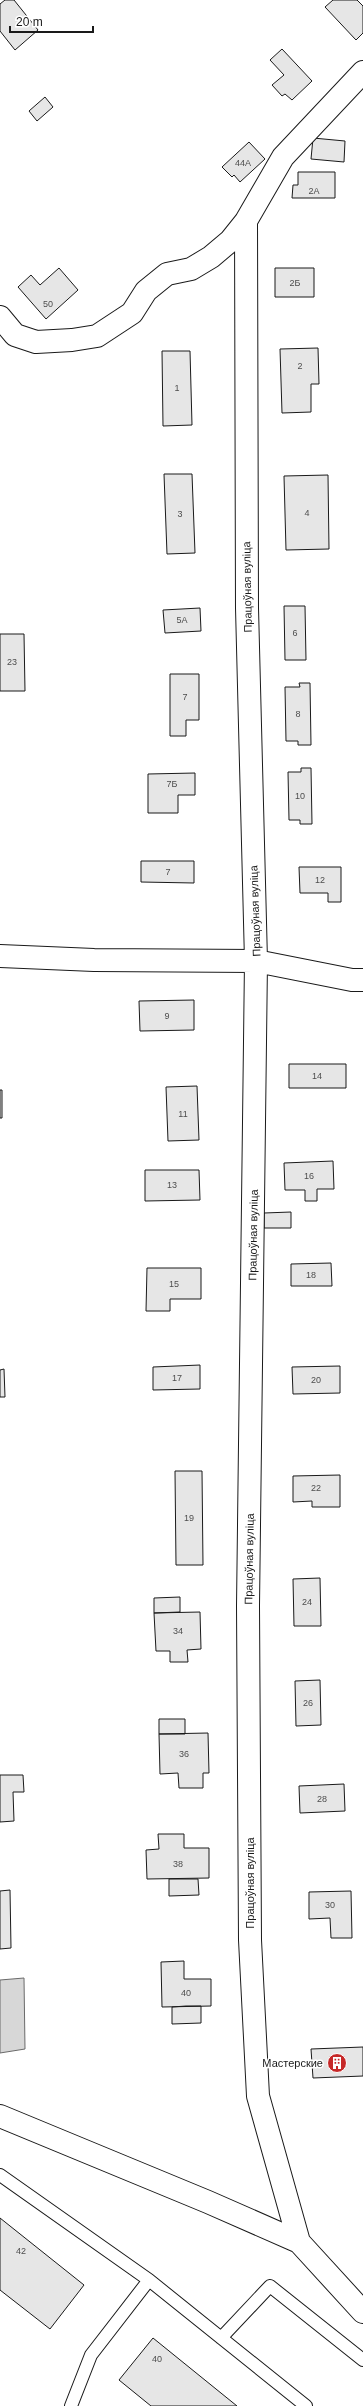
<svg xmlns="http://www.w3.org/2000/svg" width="363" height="2406" viewBox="0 0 363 2406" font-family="Arial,sans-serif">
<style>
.water{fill:#d7d7d7;stroke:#6a6a6a}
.building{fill:#e6e6e6;stroke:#1a1a1a}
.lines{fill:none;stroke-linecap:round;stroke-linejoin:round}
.lane-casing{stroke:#1a1a1a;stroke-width:14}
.street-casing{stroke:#1a1a1a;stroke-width:24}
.lane{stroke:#fff;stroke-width:12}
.street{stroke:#fff;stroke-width:22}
.labels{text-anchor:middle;stroke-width:3;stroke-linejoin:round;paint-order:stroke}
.number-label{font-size:9px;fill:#4d4d4d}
.street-label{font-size:11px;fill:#1a1a1a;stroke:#fff}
.poi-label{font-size:11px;fill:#1a1a1a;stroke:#fff;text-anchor:end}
</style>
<rect width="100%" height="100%" fill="#fff"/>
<path class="water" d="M24,1978L25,2049L0,2053V1980Z"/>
<path class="building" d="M5,0H14L38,30L15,50L0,31V4Z
M333,0H357L363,6V33L356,40L325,7Z
M282,49L312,81L292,100L285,94L282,96L272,85L284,75L270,60Z
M45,97L53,107L37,121L29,111Z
M313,138L345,141L344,162L311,159Z
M249,142L265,159L240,182L234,175L232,177L222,167Z
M298,172H335V198H292L293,185H298Z
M59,268L78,290L46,319L18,287L31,275L40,285Z
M275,268H314V297H275Z
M318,348L319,384H311V412L282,413L280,349Z
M162,351H190L192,425L163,426Z
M164,474H192L195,553L167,554Z
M328,475L329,549L286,550L284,476Z
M284,606H305L306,660H285Z
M200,608L201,631L165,633L163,610Z
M0,634H24L25,691H0Z
M170,674H199V720H186V736H170Z
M299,683H310L311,745H298V741H286L285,687H300Z
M301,768H311L312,824H300V820H289L288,772H301Z
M195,773V795H178V813H148V774Z
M141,861H194V883L141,882Z
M299,867H341V902H328V893H300Z
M194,1000V1030L140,1031L139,1001Z
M289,1064H346V1088H289Z
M197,1086L199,1140L168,1141L166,1087Z
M0,1090H2V1118H0Z
M333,1161L334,1189H317V1201H305V1190H285L284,1163Z
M145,1170H199L200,1200L145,1201Z
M291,1212V1228H264V1213Z
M331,1263L332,1286H291V1264Z
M147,1268H201V1299H170V1311H146Z
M200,1365V1389L153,1390V1367Z
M340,1366V1393L293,1394L292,1367Z
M4,1369L5,1397H0V1370Z
M175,1471H202L203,1565H176Z
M340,1475V1507H312V1501L293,1502V1476Z
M320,1578L321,1626H294L293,1579Z
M180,1597V1612L154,1613V1598Z
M200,1612L201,1649L187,1650L188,1662H170V1651H156L154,1613Z
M320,1680L321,1725L296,1726L295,1681Z
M159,1719H185V1734H159Z
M208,1733L209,1773H203V1788H179L178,1773L160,1774L159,1734Z
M0,1775H23L24,1792H13L14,1821L0,1822Z
M344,1784L345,1811L300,1813L299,1786Z
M158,1834H184V1848H209V1878L147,1879L146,1850L159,1849Z
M169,1879H198L199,1895L169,1896Z
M10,1890L11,1948L0,1949V1891Z
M351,1891L352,1938H331L330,1918L309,1919V1892Z
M184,1961V1979H211V2006L162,2007L161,1962Z
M186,2006H201V2023L172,2024V2007Z
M363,2047V2076L313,2078L311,2049Z
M0,2218L84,2285L50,2329L0,2290Z
M153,2338L237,2406H151L119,2380Z"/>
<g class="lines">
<g class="lane-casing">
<path id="lane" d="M0,2175L149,2280
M221,2338L270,2286L363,2360
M71,2406L91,2355L149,2280L306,2406"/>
</g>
<g class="street-casing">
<path id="street" d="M246,221L247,608L256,961L248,1606L250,1940L258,2096L299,2242
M0,317L15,335L36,342L72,340L97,336L132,313L146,291L167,274L191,269L211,257L230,241L246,221L283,157L363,72
M0,956L94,960L256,961L352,980H363
M0,2116L208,2202L299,2242L363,2312"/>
</g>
<use href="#lane" class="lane"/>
<use href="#street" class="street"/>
</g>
<defs>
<g id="building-disc" transform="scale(1)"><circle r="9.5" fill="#c62828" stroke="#fff"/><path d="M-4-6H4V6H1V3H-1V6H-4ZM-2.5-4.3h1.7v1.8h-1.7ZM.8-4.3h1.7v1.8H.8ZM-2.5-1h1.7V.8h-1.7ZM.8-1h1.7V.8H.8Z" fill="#fff"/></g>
</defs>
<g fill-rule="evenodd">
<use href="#building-disc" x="337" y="2063"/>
</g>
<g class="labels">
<g class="number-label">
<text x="243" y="166">44А</text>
<text x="314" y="194">2А</text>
<text x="295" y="286">2Б</text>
<text x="48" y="307">50</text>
<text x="300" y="369">2</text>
<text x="177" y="391">1</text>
<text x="307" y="516">4</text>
<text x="180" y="517">3</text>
<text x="182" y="623">5А</text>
<text x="295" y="636">6</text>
<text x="12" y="665">23</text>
<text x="185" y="700">7</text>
<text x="298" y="717">8</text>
<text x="172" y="787">7Б</text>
<text x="300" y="799">10</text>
<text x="168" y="875">7</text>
<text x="320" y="883">12</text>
<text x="167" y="1019">9</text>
<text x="317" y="1079">14</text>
<text x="183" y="1117">11</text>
<text x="309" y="1179">16</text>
<text x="172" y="1188">13</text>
<text x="311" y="1278">18</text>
<text x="174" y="1287">15</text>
<text x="177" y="1381">17</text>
<text x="316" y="1383">20</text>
<text x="316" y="1491">22</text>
<text x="189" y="1521">19</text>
<text x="307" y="1605">24</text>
<text x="178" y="1634">34</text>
<text x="308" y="1706">26</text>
<text x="184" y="1757">36</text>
<text x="322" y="1802">28</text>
<text x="178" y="1867">38</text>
<text x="330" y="1908">30</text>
<text x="186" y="1996">40</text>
<text x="21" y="2254">42</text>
<text x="157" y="2362">40</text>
</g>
<g class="street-label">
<text transform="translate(247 587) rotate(-91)" y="4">Працоўная вуліца</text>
<text transform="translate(255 911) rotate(-92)" y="4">Працоўная вуліца</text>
<text transform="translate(253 1235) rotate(-89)" y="4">Працоўная вуліца</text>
<text transform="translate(249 1559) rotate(-89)" y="4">Працоўная вуліца</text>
<text transform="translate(250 1883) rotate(-90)" y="4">Працоўная вуліца</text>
</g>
<g class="poi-label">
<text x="323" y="2067">Мастерские</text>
</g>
</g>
<path d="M10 26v6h83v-6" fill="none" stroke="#1a1a1a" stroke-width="2"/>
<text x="16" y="26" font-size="12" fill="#1a1a1a" stroke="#ffffff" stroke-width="3" paint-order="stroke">20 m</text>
</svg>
